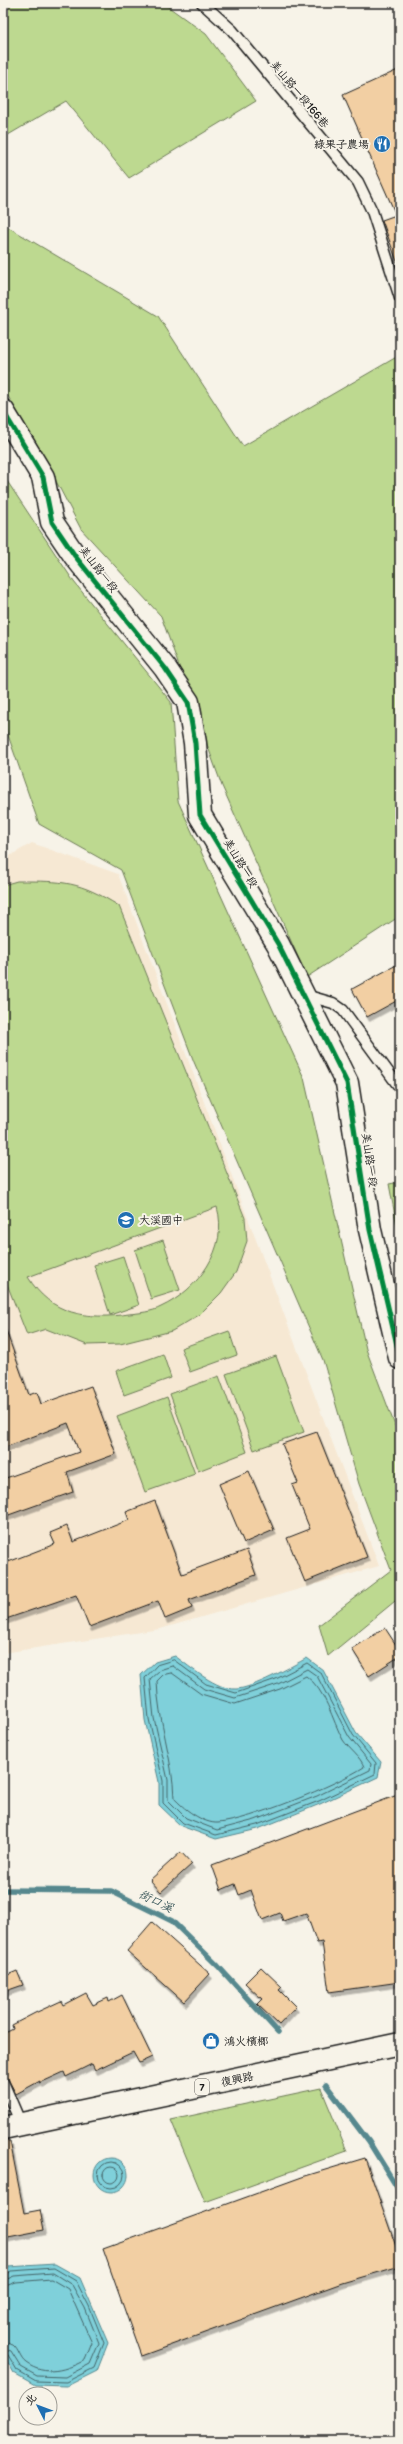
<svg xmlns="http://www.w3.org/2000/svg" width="403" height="2444" viewBox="0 0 403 2444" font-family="'Balsamiq Sans','LXGW WenKai TC',sans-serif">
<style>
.built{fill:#f6e8d3}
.green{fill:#bdd990;stroke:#6c7a56;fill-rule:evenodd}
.water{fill:#7fd0da;stroke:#57888e}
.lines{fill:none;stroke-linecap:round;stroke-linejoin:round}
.shore{stroke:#446468;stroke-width:1}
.stream{stroke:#57888e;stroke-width:5.5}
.building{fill:#f2cfa3;stroke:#1c1c1c;filter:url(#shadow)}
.lane-casing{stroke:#1c1c1c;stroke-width:13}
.secondary-casing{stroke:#1c1c1c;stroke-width:25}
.primary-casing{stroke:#1c1c1c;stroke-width:25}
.lane{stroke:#f7f3e8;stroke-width:10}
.secondary{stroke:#f7f3e8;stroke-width:22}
.primary{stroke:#f7f3e8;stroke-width:22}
.cycleway-casing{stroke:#f7f3e8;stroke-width:8}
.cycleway{stroke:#00873e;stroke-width:5}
.labels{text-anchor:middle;stroke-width:4;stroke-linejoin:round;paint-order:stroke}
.shield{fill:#f7f3e8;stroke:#5e5c59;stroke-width:1}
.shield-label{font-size:10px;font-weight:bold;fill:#1c1c1c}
.street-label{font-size:11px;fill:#1c1c1c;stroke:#f7f3e8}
.poi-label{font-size:11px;fill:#1c1c1c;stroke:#f7f3e8;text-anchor:start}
.water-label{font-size:12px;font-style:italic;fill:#3f5b5e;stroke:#f7f3e8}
</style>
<defs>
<filter id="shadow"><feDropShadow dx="2.5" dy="4.5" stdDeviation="0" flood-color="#0004"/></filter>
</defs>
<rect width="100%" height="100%" fill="#f7f3e8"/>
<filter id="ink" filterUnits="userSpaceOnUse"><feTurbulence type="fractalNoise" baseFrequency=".025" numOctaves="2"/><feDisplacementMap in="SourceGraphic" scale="8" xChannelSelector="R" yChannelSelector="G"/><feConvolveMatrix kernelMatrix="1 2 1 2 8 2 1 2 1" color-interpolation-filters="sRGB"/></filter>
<g filter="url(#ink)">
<path class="built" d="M32,843L118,874L379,1566L160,1629L3,1653V860Z"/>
<path class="green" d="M3,3H163L206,34L256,101L129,178L66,101L3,138Z
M3,224L158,316L243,446L400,355V916L307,977L222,786L161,616L81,529L34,439L3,388Z
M3,475L74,582L171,702L178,801L304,1078L366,1349L400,1439V1597L328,1656L319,1625L391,1570L359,1484L323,1360L194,1062L121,870L39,824L3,721Z
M17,881C64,881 79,881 119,906L245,1218L247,1241L236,1272L221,1293L199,1315L172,1331L120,1344L87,1345L46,1329L27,1335L3,1274V885ZM217,1207C229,1248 198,1290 161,1307C152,1312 139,1313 129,1314C87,1320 51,1315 28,1277Z
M400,1182V1242L389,1184Z
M163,1240L180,1290L151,1299L135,1250Z
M123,1256L139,1305L110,1315L94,1265Z
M229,1331L237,1355L190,1372L181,1348Z
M163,1354L171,1378L124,1395L116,1371Z
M276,1356L304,1432L254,1450L226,1374Z
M219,1376L247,1452L198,1471L170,1394Z
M167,1397L195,1474L145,1492L117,1416Z
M321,2088L347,2151L205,2202L171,2120Z"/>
<path class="water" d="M175,1656C190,1667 217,1690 236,1689C252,1689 292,1666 307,1658L323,1670L356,1733L381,1762L378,1777L320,1804L258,1829L216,1839L181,1826L159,1805V1782L145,1720L141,1675L155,1662Z
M94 2175a17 17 0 1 1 34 0a17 17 0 1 1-34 0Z
M55,2264L80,2278L108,2343L97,2371L67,2386L35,2385L14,2373L3,2354V2274L8,2267Z"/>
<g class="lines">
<path class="shore" d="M174,1660L206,1684L236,1693L276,1679L307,1663L321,1673L353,1735L376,1763L375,1774L319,1801L257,1825L216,1835L183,1823L163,1803V1781L149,1719L145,1678L157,1665Z
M173,1666L204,1689L235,1698L278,1684L307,1669L317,1676L349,1737L371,1764L370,1770L317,1796L255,1820L217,1830L186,1818L168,1800V1780L154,1718L150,1679L160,1670Z
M172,1673L201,1694L235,1704L280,1689L306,1676C326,1690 332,1720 343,1740C349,1749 361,1757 364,1767C338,1784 249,1821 218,1823C203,1824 183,1808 174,1798C173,1759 158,1721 157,1681L163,1675Z
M98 2175a13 13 0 1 1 26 0a13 13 0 1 1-26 0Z
M103 2175a8 8 0 1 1 16 0a8 8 0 1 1-16 0Z
M3,2276L11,2271L54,2268L76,2281L89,2306L104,2343L94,2368L66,2382L36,2381L17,2370L8,2355L3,2353
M3,2281L14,2276L53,2273L72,2285L85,2308L99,2343L90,2364L65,2377L37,2376L21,2367L11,2351L3,2348
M3,2287L16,2282L51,2279L68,2289L92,2343L85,2360C67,2370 45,2377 26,2363C20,2359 19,2350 13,2345L3,2342"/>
<path class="stream" d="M3,1890L111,1891L172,1921L218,1966L278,2032
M326,2085L369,2142L400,2192"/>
</g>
<path class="building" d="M400,69V267H399L382,220L396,215L343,95Z
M400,963V999L367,1017L352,989Z
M3,1328H5L29,1395L37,1392L41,1404L91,1386L116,1454L67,1472L73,1492L3,1517V1479L79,1452L68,1423L3,1448Z
M317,1432L367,1557L305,1582L287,1538L310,1529L292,1485L298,1483L282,1444Z
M249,1471L274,1530L244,1543L219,1484Z
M155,1501L182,1574L247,1550L256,1575L189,1600L192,1608L165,1619L158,1601L89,1627L76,1595L3,1620V1564L55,1544L50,1533L67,1526L73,1542L129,1520L126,1512Z
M385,1628L400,1651V1656L369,1676L352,1649Z
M400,1794V1982L329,1992L322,1942L317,1943L306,1913L283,1921L280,1913L262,1920L251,1890L239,1895L235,1884L221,1890L212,1865Z
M181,1852L192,1864L161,1892L150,1880Z
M152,1922L210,1974L184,2002L127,1951Z
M261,1967L282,1987L279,1990L296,2007L279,2025L257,2004L262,1999L245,1983Z
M17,1971L23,1985L3,1992V1977Z
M86,1993L93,2005L108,1998L109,2002L122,1995L152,2057L139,2063L133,2052L95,2070L92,2064L66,2077L64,2072L40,2083V2081L16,2094L3,2070V2034L13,2029L12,2025L35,2013L61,2001L63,2005Z
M3,2141H10L24,2213L40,2210L44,2230L3,2238Z
M365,2158L400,2258V2266L342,2283L141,2356L103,2249L302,2177Z"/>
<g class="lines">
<g class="lane-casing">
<path id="lane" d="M202,3L232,30L358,182L372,211L400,298
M305,995L333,1003L343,1010L400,1088
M3,2082L21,2124"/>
</g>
<g class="secondary-casing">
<path id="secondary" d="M3,411L43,477L52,522L75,556L165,668L188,702L195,743L200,815L278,944L347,1083L370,1230L400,1358"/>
</g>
<g class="primary-casing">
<path id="primary" d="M3,2128L400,2044"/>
</g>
<use href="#lane" class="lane"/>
<use href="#secondary" class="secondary"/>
<use href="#primary" class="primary"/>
<g class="cycleway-casing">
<path id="cycleway" d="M3,411L43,477L52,522L75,556L165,668L188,702L195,743L200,815L278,944L347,1083L370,1230L400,1358"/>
</g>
<use href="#cycleway" class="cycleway"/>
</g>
</g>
<defs>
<g id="restaurant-disc" transform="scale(0.9)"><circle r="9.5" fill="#1f6fb2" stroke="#f7f3e8"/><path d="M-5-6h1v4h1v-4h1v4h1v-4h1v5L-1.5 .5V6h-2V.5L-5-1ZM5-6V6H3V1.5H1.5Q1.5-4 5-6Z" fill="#fff"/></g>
<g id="school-disc" transform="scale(0.9)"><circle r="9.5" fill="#1f6fb2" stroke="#f7f3e8"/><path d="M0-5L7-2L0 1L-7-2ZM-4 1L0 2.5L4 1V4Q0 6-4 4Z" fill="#fff"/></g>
<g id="shop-disc" transform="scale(0.9)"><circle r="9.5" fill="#1f6fb2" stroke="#f7f3e8"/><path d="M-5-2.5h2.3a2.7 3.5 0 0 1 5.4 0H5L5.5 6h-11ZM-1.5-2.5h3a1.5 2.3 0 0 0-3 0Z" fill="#fff"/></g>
</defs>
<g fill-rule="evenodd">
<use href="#restaurant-disc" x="382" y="144"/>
<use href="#school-disc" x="126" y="1220"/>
<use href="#shop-disc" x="211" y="2041"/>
</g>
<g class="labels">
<rect class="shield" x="195" y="2079" width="14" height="16" rx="3"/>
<g class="shield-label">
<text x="202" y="2091">7</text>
</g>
<g class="street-label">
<text transform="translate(300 94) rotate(50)" y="4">美山路一段166巷</text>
<text transform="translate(99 569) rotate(52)" y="4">美山路一段</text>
<text transform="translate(241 863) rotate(59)" y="4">美山路一段</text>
<text transform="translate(370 1160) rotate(82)" y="4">美山路一段</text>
<text transform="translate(237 2079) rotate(-12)" y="4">復興路</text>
</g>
<g class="poi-label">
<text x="369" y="148" text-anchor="end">綠果子農場</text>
<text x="139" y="1224">大溪國中</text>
<text x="224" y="2045">鴻火檳榔</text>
</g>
<g class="water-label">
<text transform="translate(156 1901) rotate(26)" y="4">街口溪</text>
</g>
</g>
<rect width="403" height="2444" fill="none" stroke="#f7f3e8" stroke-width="16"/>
<rect x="8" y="8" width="387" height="2428" fill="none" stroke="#1c1c1c" stroke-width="1.5" filter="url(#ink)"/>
<g transform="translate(38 2406) rotate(312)"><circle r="19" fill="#f7f3e8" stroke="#9f9d96"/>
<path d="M0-3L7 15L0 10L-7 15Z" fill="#1f6fb2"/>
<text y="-6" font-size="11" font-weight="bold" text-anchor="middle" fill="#1c1c1c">北</text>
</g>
</svg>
